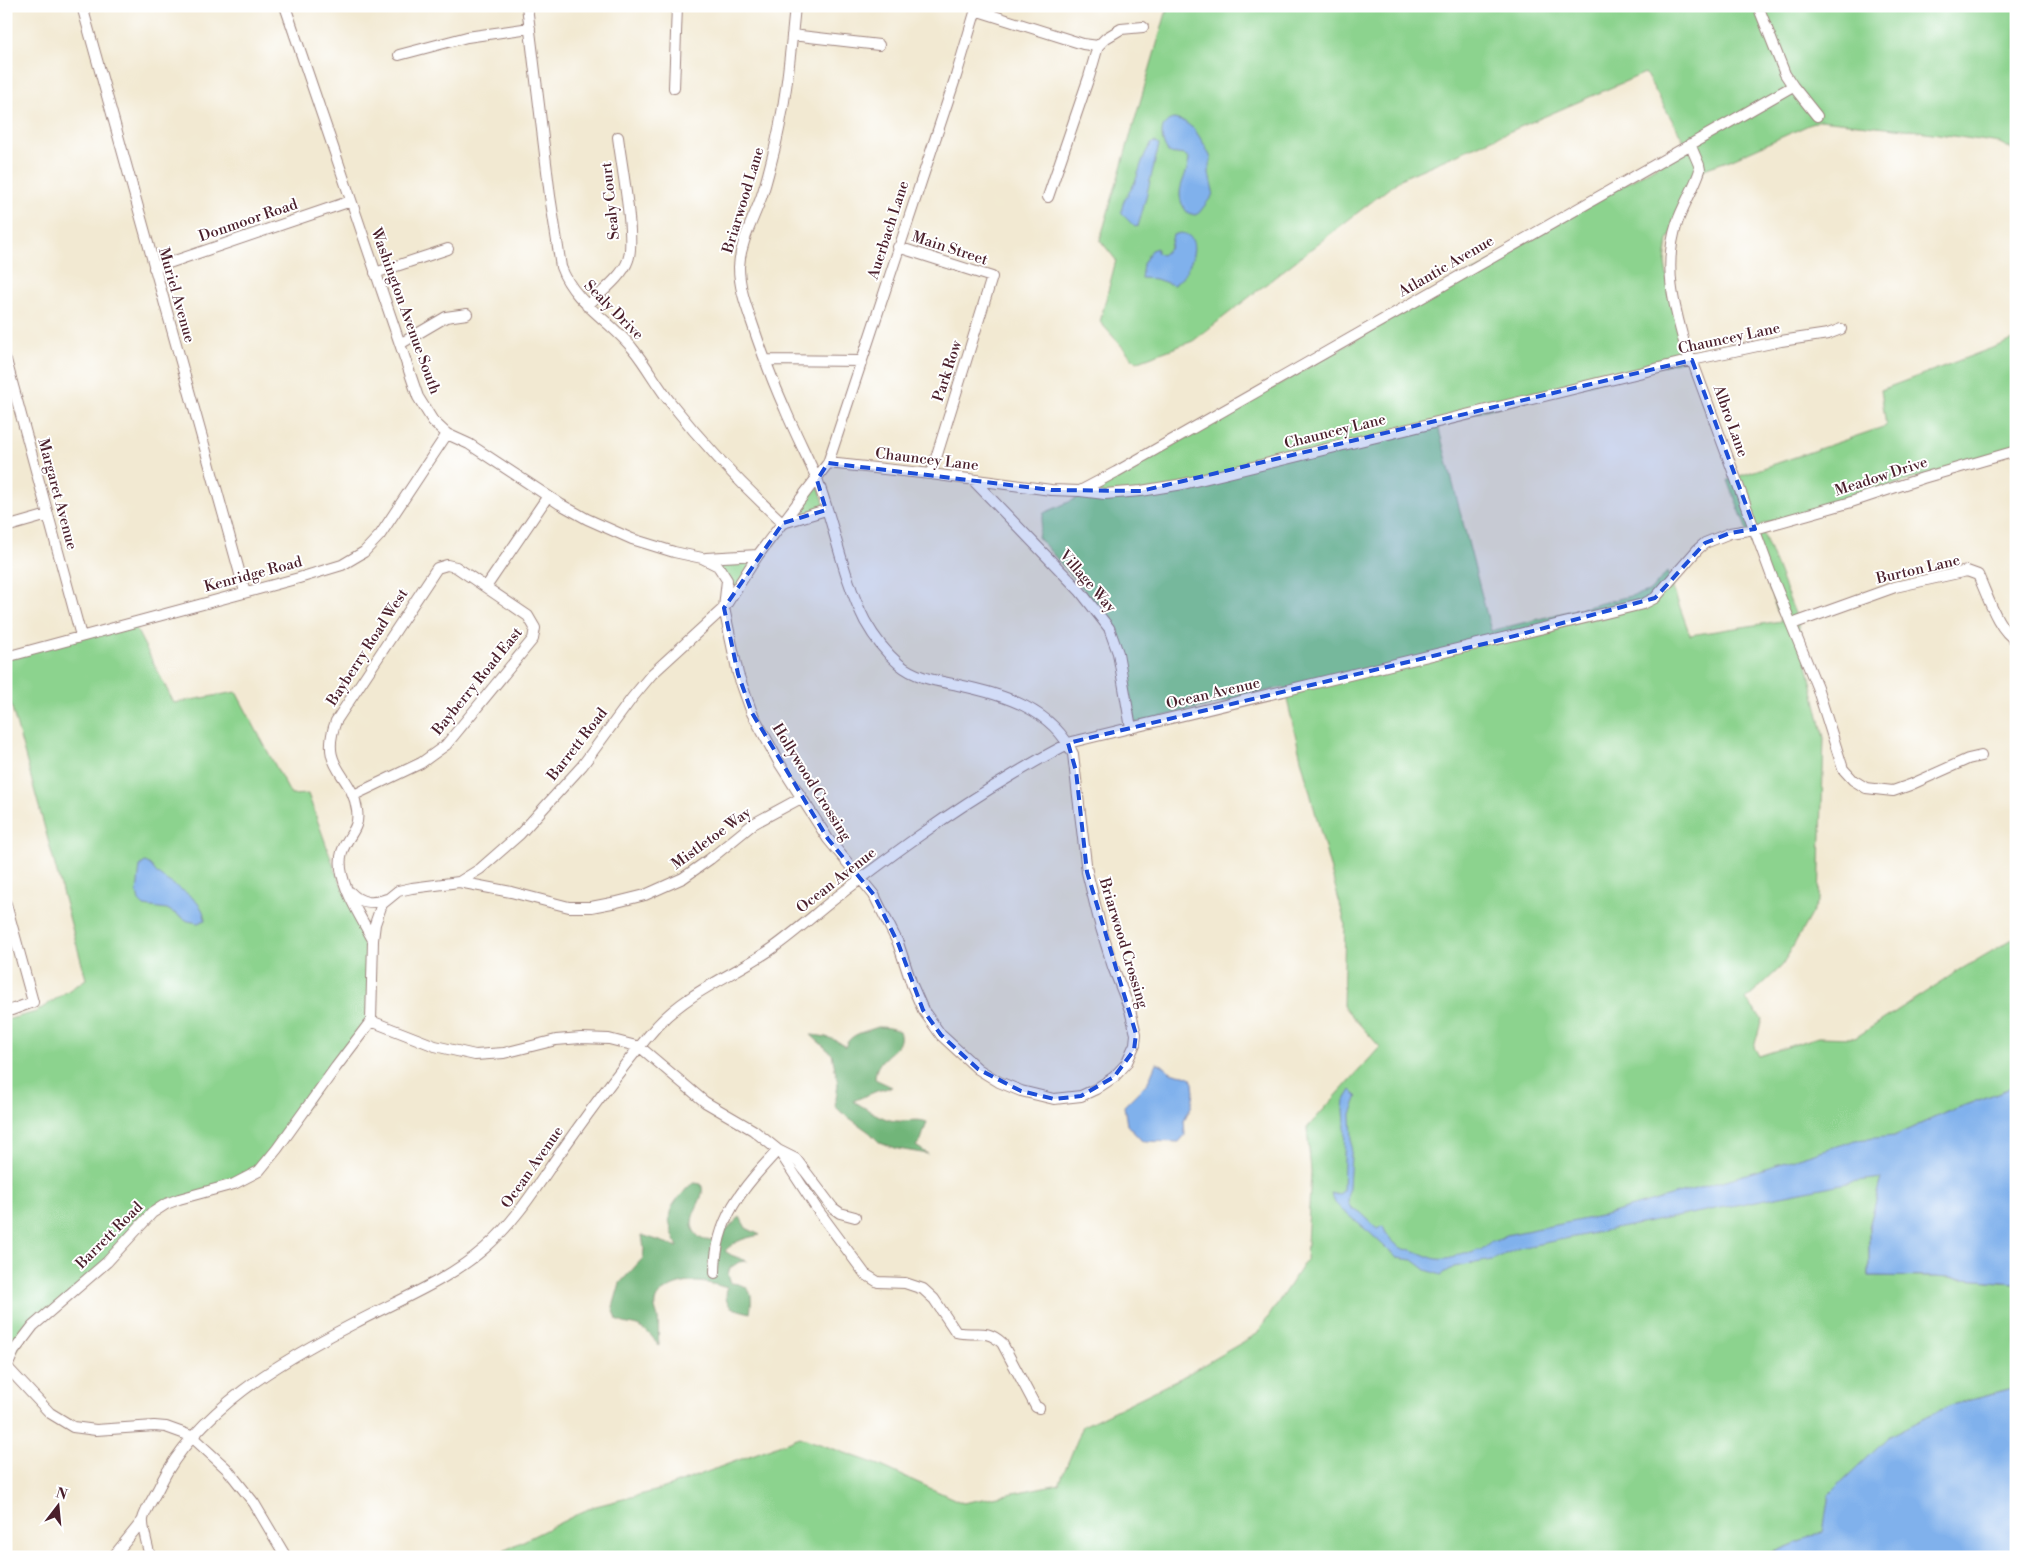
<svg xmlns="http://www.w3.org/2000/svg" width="2022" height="1563" viewBox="0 0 2022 1563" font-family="'Libre Bodoni',serif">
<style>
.green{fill:#8cd38e;stroke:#6b795c}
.forest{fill:#71b579;stroke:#5e6a52}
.water{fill:#80b1ec;stroke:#65688c}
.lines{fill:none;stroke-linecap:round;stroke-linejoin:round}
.minor-casing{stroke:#9e847e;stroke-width:12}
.minor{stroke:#fff;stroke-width:10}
.marked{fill:#1d4ed8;fill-opacity:0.2;stroke:#1d4ed8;stroke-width:4;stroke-dasharray:10 6;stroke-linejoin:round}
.labels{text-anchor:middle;stroke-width:4;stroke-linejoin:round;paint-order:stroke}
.street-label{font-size:15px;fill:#4a1f2b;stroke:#fff}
</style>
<rect width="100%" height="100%" fill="#fff"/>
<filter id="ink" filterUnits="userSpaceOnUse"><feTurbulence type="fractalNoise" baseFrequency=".02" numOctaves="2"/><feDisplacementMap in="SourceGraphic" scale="10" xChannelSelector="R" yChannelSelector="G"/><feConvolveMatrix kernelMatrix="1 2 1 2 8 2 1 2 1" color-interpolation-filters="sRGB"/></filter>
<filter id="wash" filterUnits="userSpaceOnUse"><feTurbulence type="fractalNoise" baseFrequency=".0096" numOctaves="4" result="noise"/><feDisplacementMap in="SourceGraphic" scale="20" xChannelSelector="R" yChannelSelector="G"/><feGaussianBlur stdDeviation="1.12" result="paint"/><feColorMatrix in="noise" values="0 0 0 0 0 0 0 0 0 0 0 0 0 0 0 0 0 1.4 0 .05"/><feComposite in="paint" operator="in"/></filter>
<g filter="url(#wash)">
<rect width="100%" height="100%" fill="#f2e9d2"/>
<path class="green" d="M1168,6H2016V152L2000,143L1905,129L1820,120L1730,160L1704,169L1668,240L1665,262L1667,276L1689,359L1437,422L1491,631L1650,591L1667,572L1690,635L1781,621L1728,480L1886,426L1881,390L2016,339V448L1760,525L1796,616L1824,738L1819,900L1782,966L1746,1000L1762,1019L1754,1047L1759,1056L1818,1037L1855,1038L1958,971L2016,937V1086L1947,1112L1894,1136L1869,1227V1276L1936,1277L2016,1283V1388L1951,1405L1829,1494L1824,1532L1777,1551L1758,1557H491L592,1507L659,1490L800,1437L879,1465L963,1503L1059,1484L1083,1426L1177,1380L1257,1334L1306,1260L1311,1172L1307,1128L1380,1047L1343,1006L1345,923L1302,763L1284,687L1135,723L1118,629L1038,537L1044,513L1096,490L1688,148L1645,73L1402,178L1193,341L1136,362L1100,322L1116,260L1100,240Z
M817,480L826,510L783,523Z
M758,555L724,608L728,588L710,562Z
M133,623L174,703L236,692L291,795L308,794L337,875L364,934L373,972L368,1021L259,1171L166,1204L23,1339L6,1371V1020L36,1012L86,979L6,686V657Z"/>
<path class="forest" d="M878,1027C886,1027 891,1028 899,1031C907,1052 875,1053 875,1079L892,1087L877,1091L853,1101C866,1108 882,1120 896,1121C907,1122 916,1118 927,1122L921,1140L916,1146L928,1154L898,1149L879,1142L869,1132L841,1112L835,1106L838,1084L832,1054L811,1035C824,1036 836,1038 845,1047C850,1033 865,1032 878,1027Z
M695,1183L701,1184C709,1200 679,1219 699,1237C713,1249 730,1225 740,1217L746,1228L760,1235C746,1238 735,1240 725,1251L731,1255L747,1261L739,1262L730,1268L728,1274L731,1283C752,1285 753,1294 750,1313C733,1308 723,1309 727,1288C705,1281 684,1278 664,1291C659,1294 656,1297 655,1303C654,1308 657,1313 658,1318C659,1327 658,1337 659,1346C653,1338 647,1329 637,1326C630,1324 624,1324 617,1320L613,1307L620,1283L643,1258L644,1249L642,1235L678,1247C668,1223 663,1213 683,1193C687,1188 689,1185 695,1183Z"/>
<path class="water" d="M1174,119L1185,122L1195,130L1204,144L1211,158L1209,173L1213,191L1212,196L1199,213L1195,215L1188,213C1170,192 1188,179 1189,158L1185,155L1169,153C1160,143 1158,121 1174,119Z
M1155,142L1159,145L1142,213L1138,226L1135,227L1122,214C1120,202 1129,194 1134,184C1141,169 1141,157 1152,143Z
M1180,233C1208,235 1187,279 1173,285L1156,279L1141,278L1143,264L1151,250L1157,248V253L1162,255L1170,248L1173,235Z
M145,862C153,865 153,870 159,875C174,887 204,898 205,920L198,923L188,921L167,909L144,906L139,901L137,892L140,866Z
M1156,1063C1164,1063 1166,1071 1174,1073C1179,1075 1184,1074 1190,1077L1193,1083L1194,1093L1191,1107L1184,1120L1185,1135L1179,1142L1142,1141L1127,1125L1124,1106L1148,1082Z
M2016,1086V1283L1936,1277L1869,1276V1227L1882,1178L1857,1181L1519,1248L1492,1260L1454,1267L1441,1275L1426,1270L1413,1260L1397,1258L1370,1233L1343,1211L1335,1203L1331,1193L1338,1195L1343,1191L1345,1122L1344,1110L1345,1100L1351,1090L1358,1096L1351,1114L1352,1140L1348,1203L1351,1208L1360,1212L1378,1229L1383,1226C1386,1235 1395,1246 1404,1249C1407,1250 1409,1249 1412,1250C1424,1254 1433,1261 1446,1259C1457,1258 1460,1251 1472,1253L1476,1250H1481L1490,1242L1496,1241L1506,1235L1605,1215L1740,1176L1856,1140L1894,1136L1947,1112Z
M2016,1388V1557H1758L1777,1551L1823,1532L1829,1494L1888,1437L1951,1405Z"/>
</g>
<g filter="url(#ink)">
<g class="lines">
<g class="minor-casing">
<path id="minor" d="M82,6L245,592
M285,6L418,397L433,421L447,434L469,444L560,504L587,519L632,539L674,552L702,558L718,566L727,580L724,608L738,674L752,713L780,764L828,839L874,895L898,943L912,985L923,1010L941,1035L978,1069L999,1082L1021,1091L1054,1099L1081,1096L1096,1089L1114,1077L1126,1064L1135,1044L1136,1034L1130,1010L1113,967L1101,928L1087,872L1073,754C1053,709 1002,694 958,685C938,681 915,678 899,664C885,652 874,637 865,621C842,576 835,526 817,479C807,456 795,433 785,409C772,380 761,350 751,320C745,303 739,285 739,267C740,243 753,220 761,198C765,187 768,175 771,163C785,112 790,59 795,6
M527,6L550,196L561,267C574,303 610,320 633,349C647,366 657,386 671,403C705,446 742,485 783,523
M1758,6L1785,74L1793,86
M975,10L1083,44L1098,46
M792,35L879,45
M399,55L467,37L530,28
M674,88L677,6
M1690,144L1699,165L1700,170C1694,189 1683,205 1677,223C1662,268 1675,310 1687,353L1692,360L1772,577L1817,687L1843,769L1853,780L1866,788L1893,791L1910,785L1968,759L1981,756
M1048,197L1089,77L1098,46L1106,38L1121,29L1143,27
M898,247L992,277L931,474
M154,268L351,201
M375,273L448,249
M587,306C599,294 623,276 628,260C636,240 621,162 618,137
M400,344L446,317L467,314
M6,360L81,636
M765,360L862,361
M828,463L931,474L1051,490L1080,491L1105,494L1141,491L1183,484L1692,360L1781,341L1828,334L1841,329
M973,480L1080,591L1109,628L1118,653L1131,728
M1080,491L1116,472L1793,86L1817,116
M783,523L826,510
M6,527L48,515
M706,558L758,555
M486,587L548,496
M1792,624L1895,587L1967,571L1978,575C1987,594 1998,631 2016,640
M6,657L299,578L342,565L364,552L380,535L447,434
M354,795L421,763L446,745L533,639L535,628L528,616L456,567L447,565L437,568L336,721C318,769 352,772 357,810C360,830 348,834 342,852C334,878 361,917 373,940
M459,882L511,892L569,907H591L617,902L645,895L683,878L710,859L753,824L801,798
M350,892C361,904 373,904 387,899
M6,904L33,1002L6,1012
M371,1021L373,940L375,924L382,904L398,891L412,888L459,882L480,869L520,834L582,766L632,698L652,674L724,608L758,555L828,463L956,76L977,6
M371,1021L435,1046L475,1055L504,1053L556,1040L581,1038L609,1039L640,1047L705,1102L753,1130L778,1150L796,1159L833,1208L840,1213L855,1217
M779,1151L817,1209L865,1274L878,1282L905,1283L923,1289L934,1299L956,1332C975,1337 985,1327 1002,1343L1036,1407L1039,1408
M715,1273C715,1218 743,1188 778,1150
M7,1367L50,1413L73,1427L96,1430L154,1426L166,1427L191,1436L227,1469L254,1503L286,1557
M6,1369L14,1351L33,1326L107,1262L152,1213L166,1204L179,1199L234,1184L259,1171L277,1149L336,1067L371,1021
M113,1557L143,1520
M150,1557C148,1547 142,1528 143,1519C145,1510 156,1494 160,1485C197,1410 281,1361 353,1324C398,1300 446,1282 485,1248C516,1221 537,1186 560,1153C591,1109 622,1066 657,1026C690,990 735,975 773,948C794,933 813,916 833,900C890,856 948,813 1011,776C1031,764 1051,752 1072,742L1643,604L1655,598L1698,549L1705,543L1730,533L1755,529L1848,503L1923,478L2016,451"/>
</g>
<use href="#minor" class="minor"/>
</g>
</g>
<path class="marked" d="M1692,360L1755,529L1730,533L1705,543L1655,598L1496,641L1068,743L1076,771L1087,872L1136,1034L1134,1050L1114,1077L1081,1096L1054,1099L1021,1091L978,1069L941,1035L923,1010L898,943L874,895L828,839L752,713L738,674L724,608L783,523L826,510L817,480L828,463L1051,490L1141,491Z"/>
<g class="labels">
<g class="street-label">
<text transform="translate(743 200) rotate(-73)" y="5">Briarwood Lane</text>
<text transform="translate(610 201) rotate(-96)" y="5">Sealy Court</text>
<text transform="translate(248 220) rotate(-19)" y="5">Donmoor Road</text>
<text transform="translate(888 230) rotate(-72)" y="5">Auerbach Lane</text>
<text transform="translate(950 248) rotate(18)" y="5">Main Street</text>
<text transform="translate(1446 266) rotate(-30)" y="5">Atlantic Avenue</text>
<text transform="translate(177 295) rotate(74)" y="5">Muriel Avenue</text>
<text transform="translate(614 310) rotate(45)" y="5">Sealy Drive</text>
<text transform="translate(406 311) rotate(70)" y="5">Washington Avenue South</text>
<text transform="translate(1729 338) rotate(-12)" y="5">Chauncey Lane</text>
<text transform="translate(947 371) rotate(-72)" y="5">Park Row</text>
<text transform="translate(1731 421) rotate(70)" y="5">Albro Lane</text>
<text transform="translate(1335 431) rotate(-14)" y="5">Chauncey Lane</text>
<text transform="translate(927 459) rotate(7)" y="5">Chauncey Lane</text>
<text transform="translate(1881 476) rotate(-18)" y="5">Meadow Drive</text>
<text transform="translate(58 494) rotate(75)" y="5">Margaret Avenue</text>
<text transform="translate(1918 569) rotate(-13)" y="5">Burton Lane</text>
<text transform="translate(253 574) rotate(-15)" y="5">Kenridge Road</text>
<text transform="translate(1088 581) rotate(49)" y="5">Village Way</text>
<text transform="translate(367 647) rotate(-57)" y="5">Bayberry Road West</text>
<text transform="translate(477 681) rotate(-51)" y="5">Bayberry Road East</text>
<text transform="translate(1213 693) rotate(-13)" y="5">Ocean Avenue</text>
<text transform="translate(577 744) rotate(-52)" y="5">Barrett Road</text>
<text transform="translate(812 782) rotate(58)" y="5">Hollywood Crossing</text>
<text transform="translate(711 838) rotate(-36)" y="5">Mistletoe Way</text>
<text transform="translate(836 880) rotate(-38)" y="5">Ocean Avenue</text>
<text transform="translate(1124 943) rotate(73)" y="5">Briarwood Crossing</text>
<text transform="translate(532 1167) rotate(-55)" y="5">Ocean Avenue</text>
<text transform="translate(109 1235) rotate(-45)" y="5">Barrett Road</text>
</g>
</g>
<rect width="2022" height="1563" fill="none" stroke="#fff" stroke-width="25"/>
<g transform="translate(58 1506) rotate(16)" stroke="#ffffff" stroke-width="4" paint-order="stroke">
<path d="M0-4L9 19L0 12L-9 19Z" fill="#4a1f2b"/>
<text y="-8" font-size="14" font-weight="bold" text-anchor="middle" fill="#4a1f2b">N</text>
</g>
</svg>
